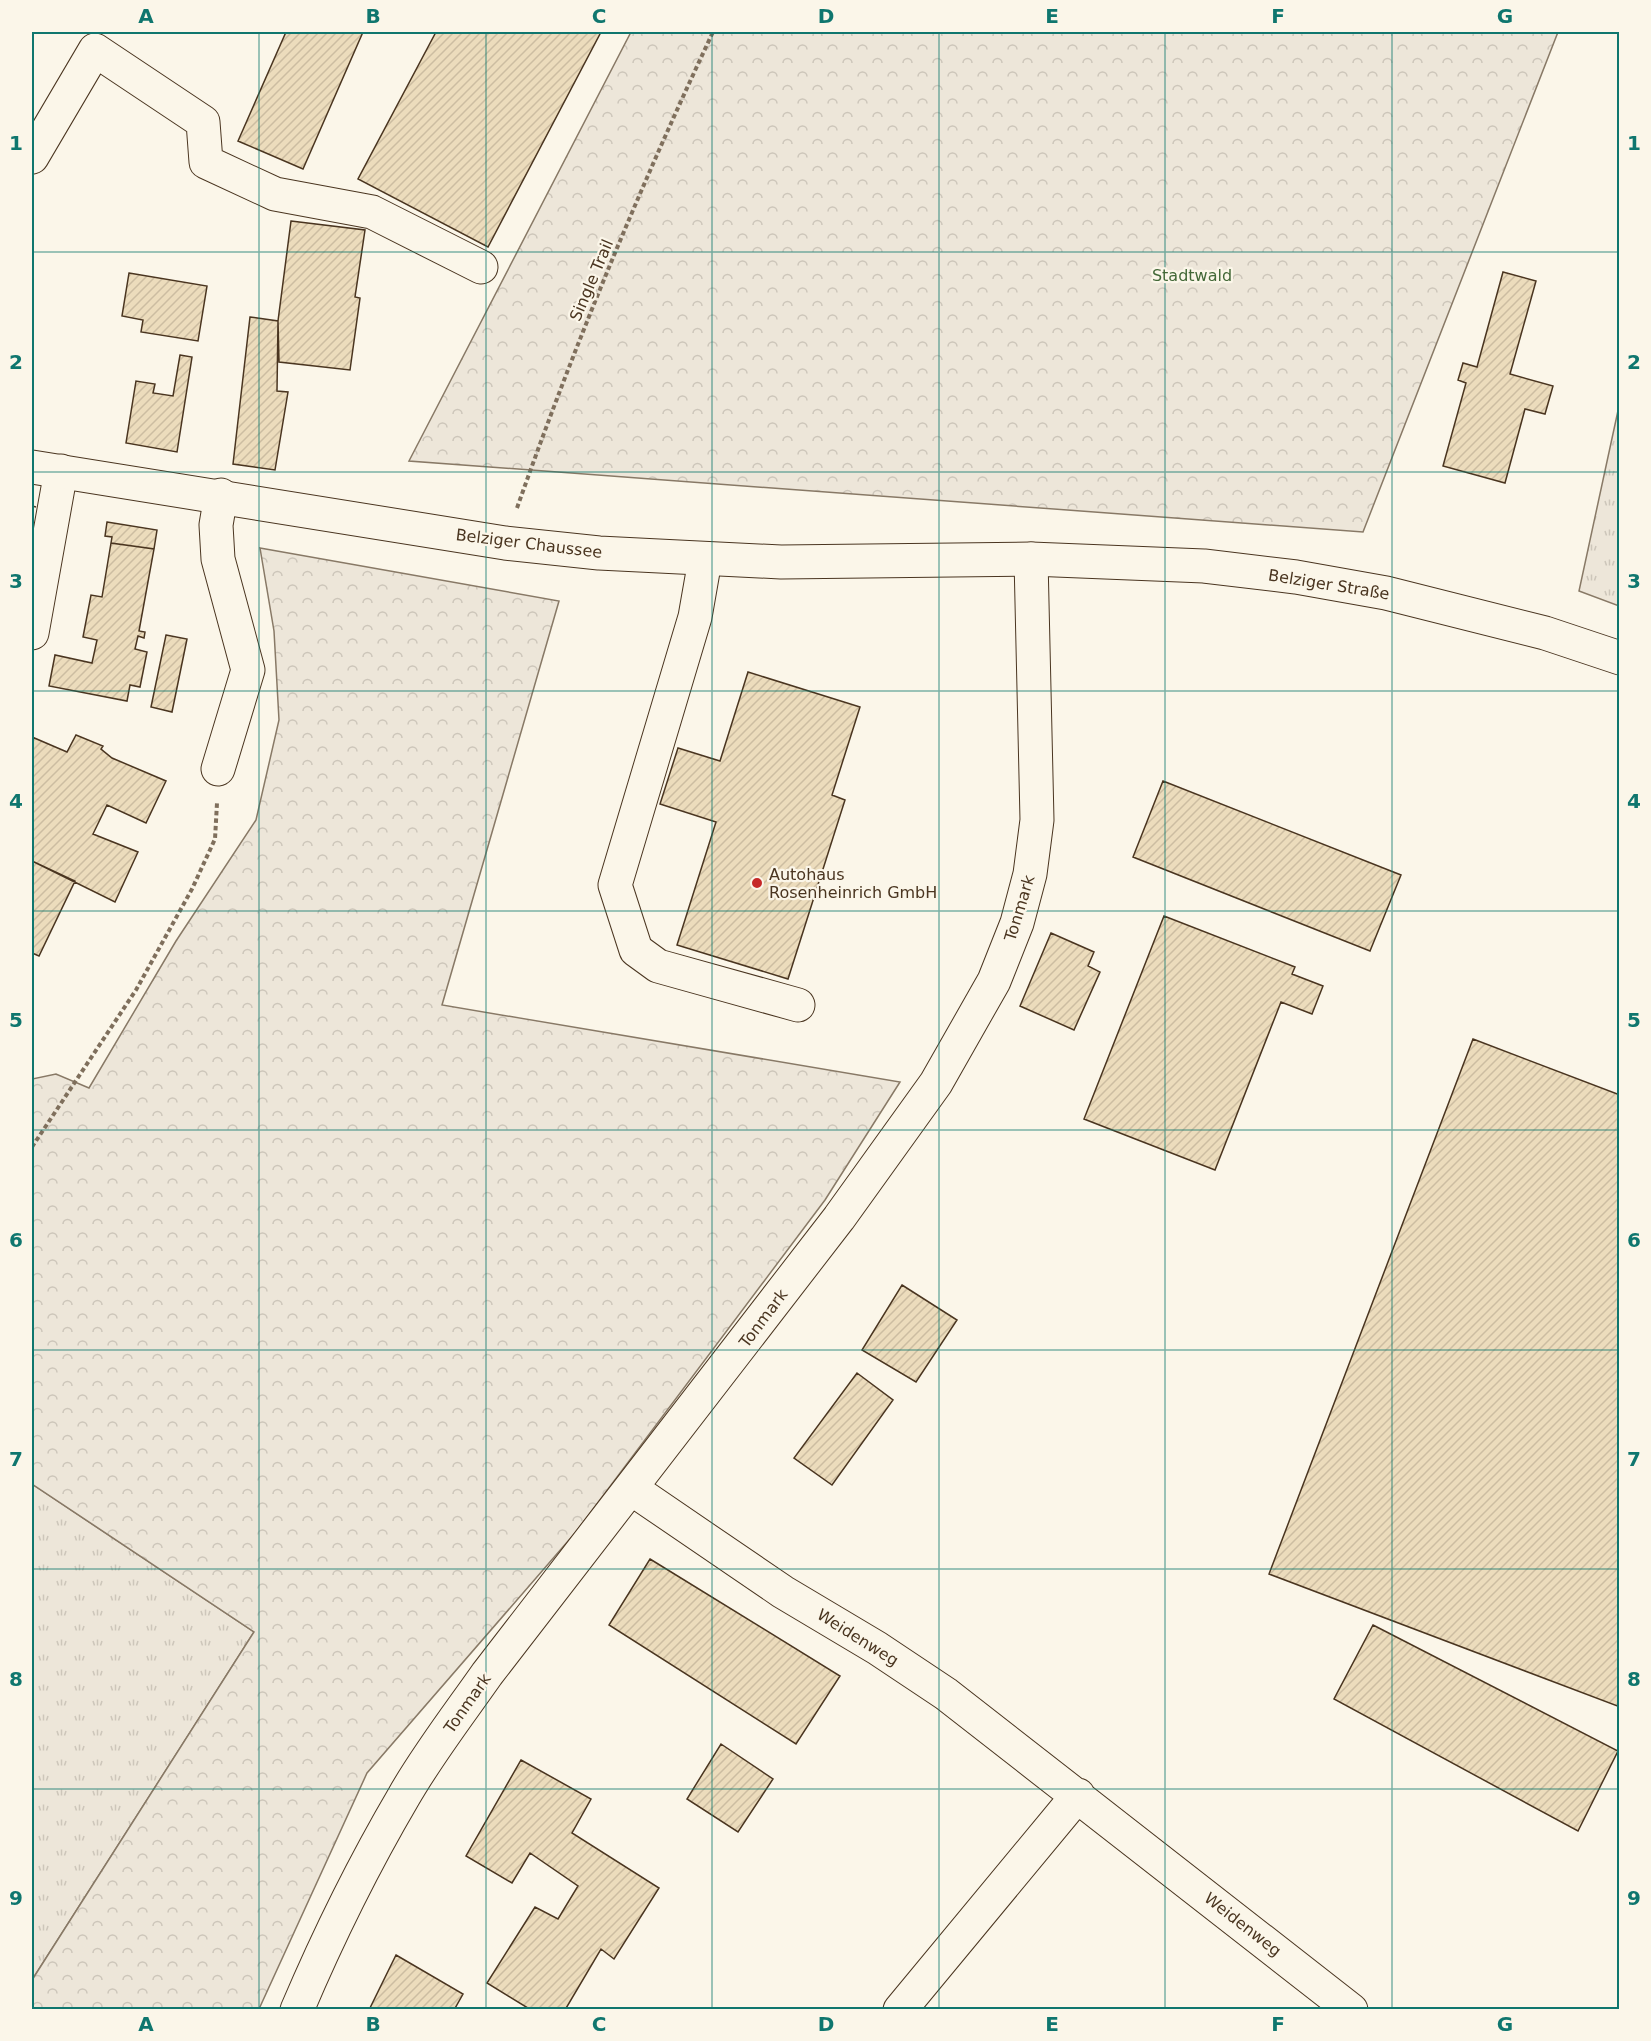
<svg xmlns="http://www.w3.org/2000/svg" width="1651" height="2041" viewBox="0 0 1651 2041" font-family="'DejaVu Sans',sans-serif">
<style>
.grass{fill:url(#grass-tufts);stroke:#887966;stroke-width:1.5}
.forest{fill:url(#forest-crowns);stroke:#887966;stroke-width:1.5}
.building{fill:url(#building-hatch);stroke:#4a3520;stroke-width:1.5}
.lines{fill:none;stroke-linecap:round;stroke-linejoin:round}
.minor-casing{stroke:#4a3520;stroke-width:35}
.major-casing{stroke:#4a3520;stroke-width:35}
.path{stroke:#7f6f5c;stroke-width:4;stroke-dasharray:4.5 3;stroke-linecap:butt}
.minor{stroke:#fbf6e9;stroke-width:33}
.major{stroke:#fbf6e9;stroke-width:33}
.fence{stroke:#4a3520;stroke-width:1.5;stroke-dasharray:8 3;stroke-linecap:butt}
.grid{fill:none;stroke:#0f766e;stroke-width:1.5;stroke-opacity:0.55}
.poi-dot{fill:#c62828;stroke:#fbf6e9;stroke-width:2}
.labels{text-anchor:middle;stroke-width:4.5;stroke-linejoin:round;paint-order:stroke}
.park-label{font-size:16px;fill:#436837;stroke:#fbf6e9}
.street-label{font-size:16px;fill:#4a3520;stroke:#fbf6e9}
.poi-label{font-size:16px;fill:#4a3520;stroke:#fbf6e9;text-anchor:start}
.neatline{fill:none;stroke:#0f766e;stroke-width:2}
.grid-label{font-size:20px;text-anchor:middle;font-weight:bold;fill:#0f766e}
</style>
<defs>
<pattern id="grass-tufts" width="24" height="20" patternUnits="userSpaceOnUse" patternTransform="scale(1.5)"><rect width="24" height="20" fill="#ede6d9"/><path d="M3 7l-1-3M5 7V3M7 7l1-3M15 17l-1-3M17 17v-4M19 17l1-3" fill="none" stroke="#cdc6ba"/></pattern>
<pattern id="forest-crowns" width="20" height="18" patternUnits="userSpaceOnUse" patternTransform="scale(1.5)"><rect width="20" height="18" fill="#ede6d9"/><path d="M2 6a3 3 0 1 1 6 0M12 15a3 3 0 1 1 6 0" fill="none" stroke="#cdc6ba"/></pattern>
<pattern id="building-hatch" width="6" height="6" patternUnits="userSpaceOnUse" patternTransform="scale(1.5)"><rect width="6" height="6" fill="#ecdcbc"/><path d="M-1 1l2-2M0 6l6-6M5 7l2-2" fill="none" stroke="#ccbda1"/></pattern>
</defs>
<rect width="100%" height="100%" fill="#fbf6e9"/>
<path class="grass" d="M1619,406V606L1579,591Z
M32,1484L254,1632L32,1980Z"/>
<path class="forest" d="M631,32H1558L1363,532L409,461Z
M260,548L559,601L442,1005L900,1082L825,1200L575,1533L367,1773L259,2009H32V1980L254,1632L32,1484V1079L56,1074L89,1088L176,941L256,820L279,720L274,631Z"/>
<path class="building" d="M286,32H363L303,169L238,141Z
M436,32H601L488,247L358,179Z
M291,221L365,230L355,297L360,298L350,370L279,362L278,321Z
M1503,272L1536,281L1510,374L1553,386L1545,414L1525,409L1505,483L1443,466L1466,383L1458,380L1463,363L1477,367Z
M129,273L207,286L198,341L141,332L143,320L122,316Z
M250,317L278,321L277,391L288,392L275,470L233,464Z
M180,355L192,357L177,452L126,443L136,381L155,384L153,393L173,396Z
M107,522L157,530L154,549L111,543L112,537L105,536Z
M111,543L154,549L139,631L145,632L144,638L138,636L135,649L147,652L140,687L130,685L127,701L49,686L55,655L92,663L97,640L83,637L91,595L102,597Z
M166,635L187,639L172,712L151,707Z
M748,672L860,707L832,795L845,800L788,979L677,945L716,822L660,804L678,748L720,761Z
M76,735L103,746L101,749L112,758L166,781L146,823L107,805L93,834L138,852L115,902L32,861V737L67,752Z
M1163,781L1401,875L1370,951L1133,857Z
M32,861L75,881L39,956L32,953Z
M1164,916L1295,967L1292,974L1323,986L1312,1014L1281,1002L1215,1170L1084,1119Z
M1051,933L1094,952L1088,966L1100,972L1074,1030L1020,1006Z
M1473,1039L1620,1095V1707L1269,1574Z
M902,1285L957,1320L916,1382L862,1350Z
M857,1373L893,1400L832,1485L794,1458Z
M650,1559L840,1676L796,1744L609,1625Z
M1373,1625L1618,1751L1578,1831L1334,1699Z
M721,1744L773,1779L738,1832L687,1799Z
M521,1760L591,1799L572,1833L659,1888L614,1959L601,1949L565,2010H531L487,1983L535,1907L558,1919L578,1886L530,1853L512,1883L466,1856Z
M396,1955L463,1994L454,2010H369Z"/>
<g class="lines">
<g class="minor-casing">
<path id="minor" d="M32,157L95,50L203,122L206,162L275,194L372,212L481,267
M705,560L695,617L615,885L636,950L658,966L798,1005
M32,633L61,471
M218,769L248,670L218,559L216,525L221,495
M632,1489L783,1592L877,1648L946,1694L1351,2010
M297,2010C328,1937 364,1864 404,1796C428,1754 459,1714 487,1674L839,1218L936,1083L994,981L1017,923L1030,874L1037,820L1031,559
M900,2010L1078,1795"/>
</g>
<g class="major-casing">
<path id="major" d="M32,467L505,543L599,553L781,562L1031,559L1204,566L1296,577L1386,593L1545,633L1620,658"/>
</g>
<path class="path" d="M517,508C574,346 640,187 713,32
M32,1147L136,990L192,889L215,839L217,803"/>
<use href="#minor" class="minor"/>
<use href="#major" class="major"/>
<path class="fence" d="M32,506L36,507"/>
</g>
<path class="grid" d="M259,32V2010M486,32V2010M712,32V2010M939,32V2010M1165,32V2010M1392,32V2010M32,252H1620M32,472H1620M32,691H1620M32,911H1620M32,1130H1620M32,1350H1620M32,1569H1620M32,1789H1620"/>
<circle class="poi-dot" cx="757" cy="883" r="6"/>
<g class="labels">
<g class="park-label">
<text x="1192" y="281">Stadtwald</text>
</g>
<g class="street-label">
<text transform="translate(591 280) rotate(-67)" y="6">Single Trail</text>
<text transform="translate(529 543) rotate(7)" y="6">Belziger Chaussee</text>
<text transform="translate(1329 584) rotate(9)" y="6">Belziger Straße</text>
<text transform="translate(1019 908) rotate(-73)" y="6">Tonmark</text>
<text transform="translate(763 1318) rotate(-53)" y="6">Tonmark</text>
<text transform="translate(858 1637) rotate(32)" y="6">Weidenweg</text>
<text transform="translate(467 1703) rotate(-55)" y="6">Tonmark</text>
<text transform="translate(1243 1924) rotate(38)" y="6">Weidenweg</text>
</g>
<g class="poi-label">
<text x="769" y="880">Autohaus<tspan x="769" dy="18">Rosenheinrich GmbH</tspan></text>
</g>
</g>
<rect width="1651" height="2041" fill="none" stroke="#fbf6e9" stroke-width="66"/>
<rect x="33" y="33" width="1585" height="1975" class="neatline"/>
<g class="grid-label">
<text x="146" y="23">A</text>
<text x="373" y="23">B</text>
<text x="599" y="23">C</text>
<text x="826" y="23">D</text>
<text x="1052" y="23">E</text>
<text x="1278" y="23">F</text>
<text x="1505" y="23">G</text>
<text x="16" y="150">1</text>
<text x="1634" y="150">1</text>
<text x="16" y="369">2</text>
<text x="1634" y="369">2</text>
<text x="16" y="588">3</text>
<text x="1634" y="588">3</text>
<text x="16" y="808">4</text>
<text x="1634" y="808">4</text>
<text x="16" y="1027">5</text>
<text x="1634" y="1027">5</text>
<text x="16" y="1247">6</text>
<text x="1634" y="1247">6</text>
<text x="16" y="1466">7</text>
<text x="1634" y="1466">7</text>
<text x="16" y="1686">8</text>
<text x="1634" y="1686">8</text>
<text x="16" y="1905">9</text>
<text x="1634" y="1905">9</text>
<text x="146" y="2031">A</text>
<text x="373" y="2031">B</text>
<text x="599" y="2031">C</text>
<text x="826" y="2031">D</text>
<text x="1052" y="2031">E</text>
<text x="1278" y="2031">F</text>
<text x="1505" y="2031">G</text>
</g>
</svg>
